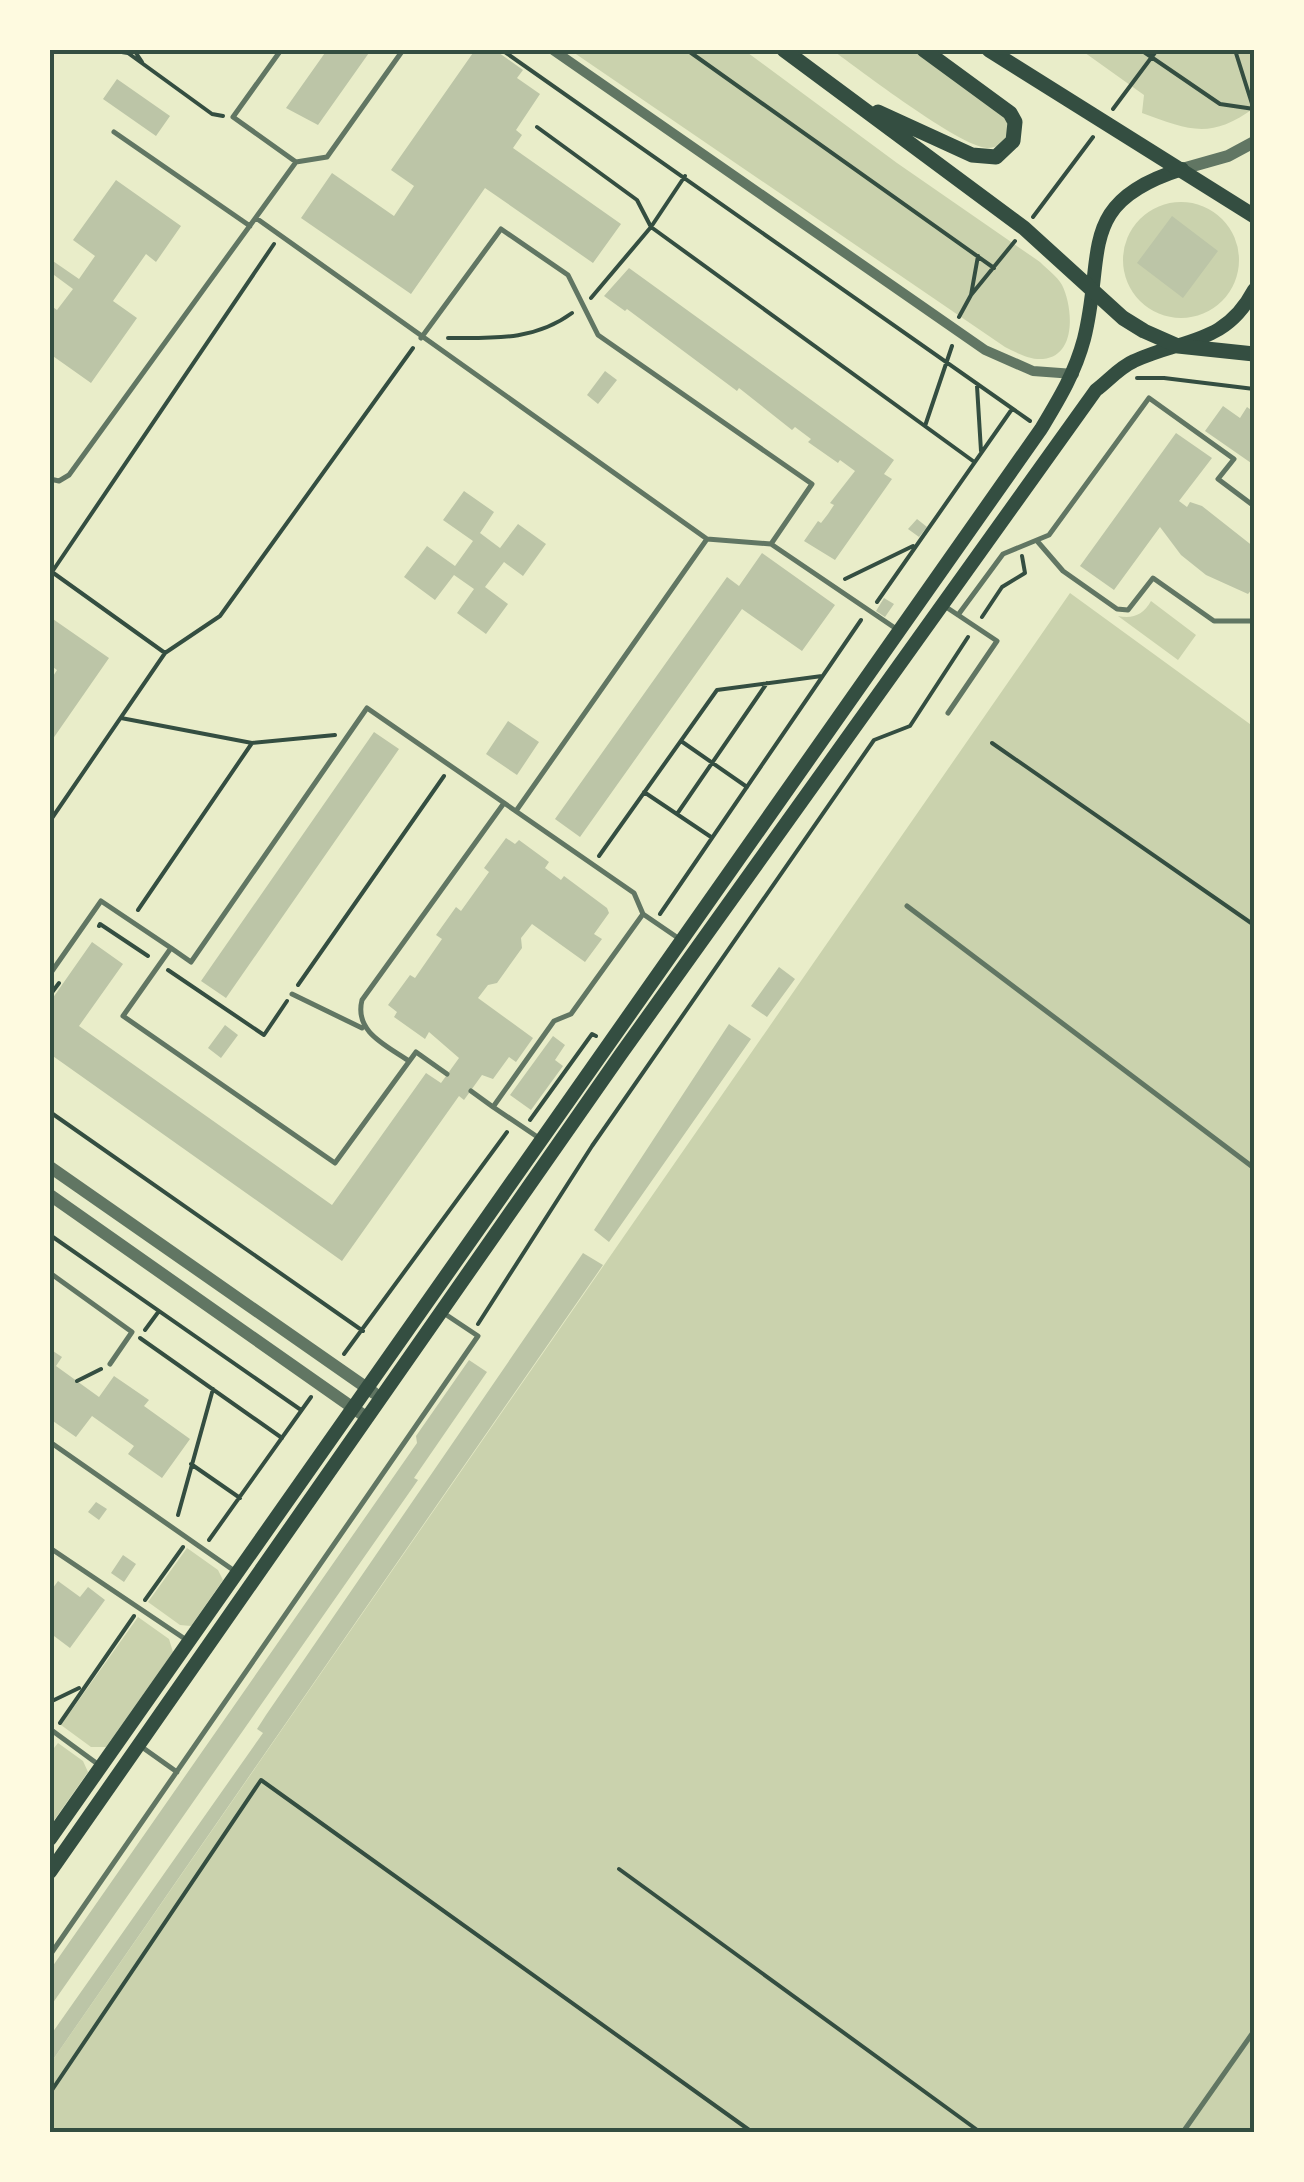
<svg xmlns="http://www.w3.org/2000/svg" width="1304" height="2182" viewBox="0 0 1304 2182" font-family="Manrope,sans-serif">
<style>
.green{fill:#cad2ad}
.building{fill:#bcc5a7}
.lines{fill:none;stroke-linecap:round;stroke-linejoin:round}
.path{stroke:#344e41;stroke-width:4}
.service{stroke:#617663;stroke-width:5}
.minor{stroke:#617663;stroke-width:10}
.tertiary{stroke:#617663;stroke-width:12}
.secondary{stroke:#344e41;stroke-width:14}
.primary{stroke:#344e41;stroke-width:15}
.neatline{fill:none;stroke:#344e41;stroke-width:4}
</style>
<rect width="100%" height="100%" fill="#e9edc9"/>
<path class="green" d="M570,50H744L897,163L1040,262C1048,270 1057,276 1062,285C1073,307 1077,356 1043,359C1030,360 1017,353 1005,347Z
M832,50H913L1004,114L1010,129L1003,144C997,146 993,148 987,148C959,146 860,70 832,50Z
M1081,50H1254V108C1210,140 1189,130 1142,113L1144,95Z
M1123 260a58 58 0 1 1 116 0a58 58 0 1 1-116 0Z
M1070,593L1254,727V2132H50V2064Z
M1151,601L1196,635L1178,660L1118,616C1133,619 1143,615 1151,601Z
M187,1548L218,1570L223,1580L191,1626L180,1625L148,1602Z
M138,1617L169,1639L173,1652L106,1747H91L61,1725Z
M58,1743L83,1761L88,1772L50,1826V1753Z"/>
<path class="building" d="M327,50H371L318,125L286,108Z
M475,50H495L523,70L517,78L540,94L516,130L522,135L513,148L621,224L593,263L485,188L411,294L301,218L332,173L394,216L414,186L391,170Z
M117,79L170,116L156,136L103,99Z
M116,180L181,226L156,262L146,254L113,301L137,318L91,383L50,354V305L57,310L73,289L50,272V259L79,279L95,256L73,240Z
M1172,216L1218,251L1183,298L1137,263Z
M629,268L894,460L884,474L892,479L835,560L804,541L818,521L821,523L828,514L834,505L830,503L855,471L840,460L838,463L808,442L811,439L795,427L792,430L739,388L737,391L627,309L625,311L604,296Z
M605,371L617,380L598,404L587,395Z
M1223,406L1240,418L1247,407L1254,412V465L1205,431Z
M1176,433L1212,458L1179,501L1187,507L1190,502L1202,506L1254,547V587L1248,594L1206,575L1181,555L1160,527L1114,590L1080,566Z
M464,491L494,512L480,533L500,548L518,524L546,544L523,576L504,562L485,587L508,604L486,634L457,613L474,589L454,575L435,600L404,577L427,546L455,566L473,541L443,520Z
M917,519L927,527L919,537L908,529Z
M762,553L835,605L802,651L742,609L580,837L555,819L727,577L739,586Z
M884,598L894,604L885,617L876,611Z
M50,617L109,658L50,743V681L57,670L50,665Z
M508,721L539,742L517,775L486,754Z
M374,732L399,749L226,998L201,981Z
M506,838L515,844L519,840L549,862L545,868L561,880L564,876L607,908L609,913L594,934L602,939L585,962L532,924L521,938L522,948L497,983L488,985L478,998L533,1038L516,1062L509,1057L493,1079L482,1075L464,1100L459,1096L342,1261L50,1054V1002L92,942L123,964L79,1026L332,1205L426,1073L441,1083L459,1058L429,1032L425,1039L394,1017L397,1012L388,1005L410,975L415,978L442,939L436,935L456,907L461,911L489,872L484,868Z
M779,967L795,979L767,1017L751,1006Z
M729,1024L751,1039L609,1242L594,1230Z
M225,1025L238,1035L221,1058L208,1048Z
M553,1036L565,1045L555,1060L563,1066L531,1110L510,1095Z
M583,1253L603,1265L50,2064V2036L263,1733L257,1729L266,1715Z
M50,1349L62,1357L56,1366L99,1397L114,1376L149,1400L144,1406L190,1439L162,1478L128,1454L134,1446L92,1416L76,1437L50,1419Z
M469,1360L487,1372L414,1478L418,1480L50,2007V1970L417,1443L416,1436Z
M96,1502L107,1509L99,1520L88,1512Z
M123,1555L136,1564L124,1582L111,1573Z
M58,1581L80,1597L88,1587L105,1600L70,1648L50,1633V1592Z"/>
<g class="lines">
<path class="path" d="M109,50L128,53L212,114L223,116
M134,50L142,62
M502,50L1030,421
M687,50L994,268
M1141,50L1220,104L1254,109
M1235,50L1253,107
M1113,109L1157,50
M537,127L637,200L651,227L973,461
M1033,217L1093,137
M971,295L1015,241
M591,298L651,227L685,176
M959,317L971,295L978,256
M448,338C493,338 534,341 572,313
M1137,378H1164L1254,389
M977,386L981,451
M925,426L952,346
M845,579L913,546
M877,602L1012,409
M982,617L1002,587L1025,573L1022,556
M165,653L52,572L274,244
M121,718L252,743
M681,741L747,787
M992,743L1254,925
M644,792L711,837
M677,814L767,683
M50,821L165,653L220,616L413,348
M599,856L717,690L822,676
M138,910L252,743L335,735
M660,914L861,620
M99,926L100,924L148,956
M168,970L264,1035L287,1001
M298,985L444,776
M50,995L59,983
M50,1112L363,1331
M530,1120L592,1034L596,1036
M50,1235L301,1410
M478,1324L592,1146L874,740L910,726L968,637
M145,1330L159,1311
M140,1338L282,1438
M344,1354L507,1132
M77,1381L101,1369
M191,1464L240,1498
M178,1515L213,1389
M209,1540L311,1397
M145,1600L183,1547
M50,1702L79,1688
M60,1723L134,1616
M619,1869L980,2132
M50,2093L261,1780L752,2132"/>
<path class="service" d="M281,50L233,117L296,162
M114,132L250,226
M256,218L707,539
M421,338L501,229L568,275L598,335L812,484L771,544
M50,479L59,481L69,475L296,162L327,157L403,50
M1038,542L1063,571L1117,609L1128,610L1153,578L1214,621H1254
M946,607L997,641L948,713
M958,615L1003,554L1049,535L1149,398L1234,459L1218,479L1254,506
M516,811L707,539L771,544L895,628
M907,906L1254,1168
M171,948L191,962L367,708L634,893L643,914L681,940
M50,974L101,901L171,948L123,1016L335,1163L416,1052L447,1074
M292,994L362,1028
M409,1061C386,1045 354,1032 362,1000L504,803
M471,1091L493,1107
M539,1138L493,1107L554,1021L571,1014L643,914
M50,1273L132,1332L110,1364
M50,1442L236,1572
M50,1548L188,1641
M50,1729L99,1765
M139,1745L177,1772
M50,1955L478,1336L445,1314
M1183,2132L1254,2031"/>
<path class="minor" d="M553,50L985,350L1033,371L1074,374"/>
<path class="tertiary" d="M1182,169L1228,156L1254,142
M50,1167L374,1393
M50,1195L366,1417"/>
<path class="secondary" d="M50,1839L1041,429C1059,399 1075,373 1084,339C1106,252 1075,203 1182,169
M50,1872L621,1054L1096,390C1108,381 1120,367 1134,361C1184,338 1225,345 1254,290"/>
<path class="primary" d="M784,50L1024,228L1123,318L1144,331L1178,346L1254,354
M989,50L1254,216
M878,112L972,155L996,157L1013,141L1015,122L1010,113L924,50"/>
</g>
<rect width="1304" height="2182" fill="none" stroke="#fefae0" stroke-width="105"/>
<rect x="52" y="52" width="1200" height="2078" class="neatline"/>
</svg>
